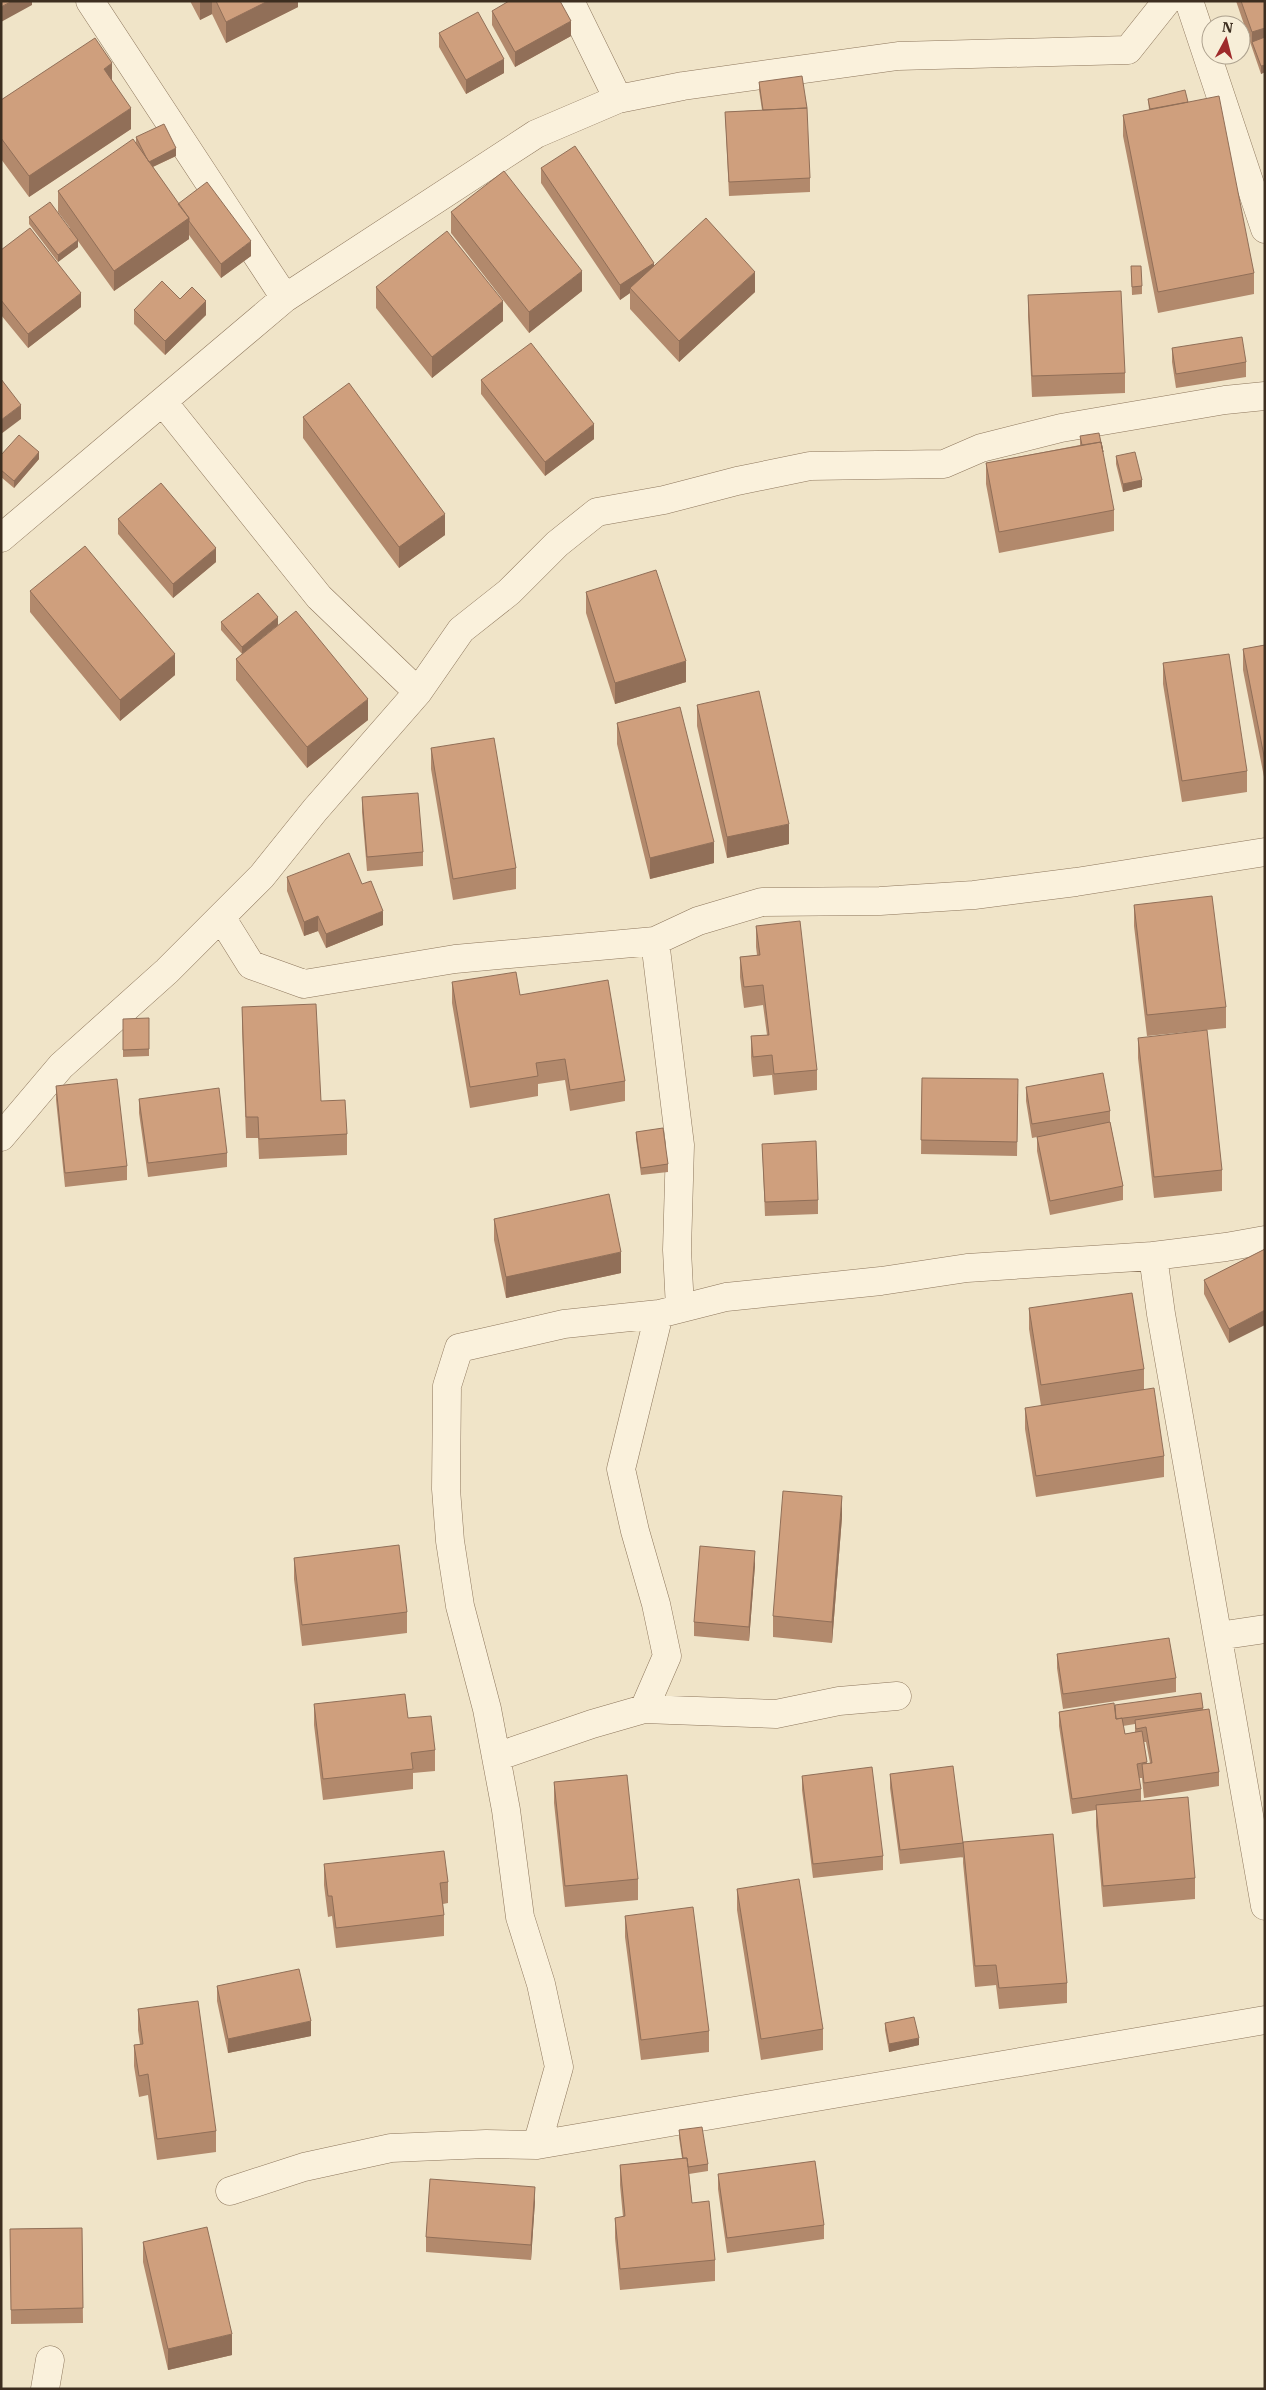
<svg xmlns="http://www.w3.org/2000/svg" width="1266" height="2390" viewBox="0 0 1266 2390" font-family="'IBM Plex Serif',serif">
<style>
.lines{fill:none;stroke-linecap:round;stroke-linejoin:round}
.minor-casing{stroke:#8d765c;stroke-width:29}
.minor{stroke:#faf1dc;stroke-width:28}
.wall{fill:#b2896c;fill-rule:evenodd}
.shaded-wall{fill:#916f58}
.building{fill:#cf9f7d;stroke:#916f58}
</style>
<rect width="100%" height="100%" fill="#f0e4c8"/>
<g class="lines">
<g class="minor-casing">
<path id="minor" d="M90,1L285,298
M570,1L618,99
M1189,1L1265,229
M163,402L319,597L418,692
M1,538L285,298L536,134L618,99L683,86L898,56L1128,50L1167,1
M221,917L251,965L304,984L455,959L655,941L698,921L762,902L880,901L974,895L1076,882L1265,852
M655,941L680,1145L677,1250L680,1308
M1,1137L61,1066L167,971L262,876L315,810L418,692L461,630L509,592L557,544L597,512L664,500L737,481L810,466L944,464L981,448L1061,428L1225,400L1265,396
M1265,1240L1226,1247L1153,1256L1161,1314L1265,1906
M1218,1636L1265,1629
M644,1709L667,1656L656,1604L635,1531L621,1469L659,1314
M496,1757L592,1724L644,1709L776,1714L839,1701L897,1696
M537,2145L1265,2020
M230,2191L304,2167L391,2148L486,2144L537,2145L559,2067L541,1984L520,1917L506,1810L487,1709L460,1606L450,1541L446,1489L447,1386L459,1348L564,1324L659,1314L726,1297L881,1281L967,1268L1153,1256
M45,2389L50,2360"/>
</g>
<use href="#minor" class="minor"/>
</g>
<path class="wall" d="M190,1H298V7L226,43L212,14L200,20Z
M1236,1H1265V72L1261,74Z
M492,11L571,36L515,67L492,25Z
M439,33L504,73L466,94L439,47Z
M112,81L131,129L29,197L1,159V100Z
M759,82L810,178V192L729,196L725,112L762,110L759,90Z
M1148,99L1188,102L1254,273V294L1158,313L1123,136V115L1149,110Z
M136,137L176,156L153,167L178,204L251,256L221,278L189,235V239L114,291L78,241V247L58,262L29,224V217L70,228L58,212V191L136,143Z
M541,168L654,266L755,292L679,362L630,309V293L620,300L541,183Z
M451,212L582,291L529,333L451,233Z
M1,250L81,307L28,348L1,315Z
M1131,266L1142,286V294L1132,295Z
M376,287L503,321L432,378L376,308Z
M1028,295L1125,373V393L1032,397L1028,316Z
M180,299L206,315L165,355L134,324V310Z
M1172,348L1246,362V377L1176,388L1172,362Z
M481,380L594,439L545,476L481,394Z
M303,417L445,535L399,568L303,438Z
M1080,436L1114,510V531L999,553L986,484V463L1080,445Z
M1,455L39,459L14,488L1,477Z
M1116,456L1142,487L1123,492L1116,464Z
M118,519L216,562L173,598L118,534Z
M30,591L175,675L120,721L30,612Z
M586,592L686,682L615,704L586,613Z
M221,622L278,625L245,652L368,720L307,768L236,680V659L242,654L221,630Z
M1265,645V782L1243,670V649Z
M1163,663L1247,771V792L1182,802L1163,684Z
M697,705L789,844L727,858L697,726Z
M617,723L714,863L650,879L617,744Z
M431,748L516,868V889L453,900L431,769Z
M362,797L423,852V866L367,871L362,812Z
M287,877L362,884L383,925L326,948L318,931L304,936L287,891Z
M1134,905L1226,1007V1028L1147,1036L1134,926Z
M756,926L817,1070V1090L774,1095L772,1075L753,1077L751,1057V1036L767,1035L763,1005L744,1008L740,977V957L757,955L756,947Z
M452,982L520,995L625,1081V1101L570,1111L565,1080L538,1084V1096L470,1108L452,1003Z
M242,1007L321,1101L347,1134V1155L259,1159L258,1138H246L242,1028Z
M123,1019L149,1049V1056L123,1057Z
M1138,1038L1222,1170V1191L1154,1198L1138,1058Z
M922,1078L1018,1094L1017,1156L921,1154Z
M56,1086L127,1166V1180L65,1187L56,1100Z
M1026,1087L1110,1111V1122L1123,1186V1200L1050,1215L1037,1151V1137L1032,1138L1026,1101Z
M139,1099L227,1153V1167L148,1177L139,1113Z
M636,1132L668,1164V1172L641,1175L636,1139Z
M762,1144L818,1200V1214L765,1216Z
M494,1219L621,1273L506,1298L494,1240Z
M1265,1249L1229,1343L1204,1294V1280Z
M1029,1308L1144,1369V1389L1164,1456V1477L1036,1497L1025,1429V1408L1041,1406L1029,1329Z
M842,1517L832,1643L773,1637V1616Z
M294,1558L407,1612V1633L302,1646L294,1579Z
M755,1565L749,1641L694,1636V1622Z
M1057,1654L1176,1678V1692L1063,1709L1057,1668Z
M314,1704L408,1718L435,1750V1771L413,1773V1789L323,1800L314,1725Z
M1115,1708H1203L1219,1772V1786L1144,1798L1142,1778H1139L1141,1789V1801L1195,1878V1899L1103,1907L1096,1826V1810L1072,1814L1059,1726V1712ZM1135,1724V1732L1125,1734L1123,1726ZM1144,1742H1146L1150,1763L1147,1764Z
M890,1774L963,1843V1857L900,1864L890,1788Z
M802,1776L883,1856V1870L813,1878L802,1790Z
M554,1782L638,1879V1900L565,1907L554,1803Z
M963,1842L1067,1983V2003L999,2009L996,1985L975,1987L963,1863Z
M324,1864L448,1882V1903L443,1904L444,1915V1936L336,1948L332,1916L328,1917L324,1885Z
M737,1889L823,2029V2050L761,2060L737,1910Z
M625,1916L709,2031V2052L641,2060L625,1937Z
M217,1986L311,2036L228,2053L217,2001Z
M138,2009L216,2131V2152L157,2160L148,2095L139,2097L134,2066V2045L140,2044L138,2030Z
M885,2023L919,2045L889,2052L885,2030Z
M679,2130L708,2164V2171L689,2174L692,2203L715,2260V2281L620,2290L615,2238V2218L623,2217L620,2185V2165L682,2158L679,2138Z
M718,2174L824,2225V2239L727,2253L718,2189Z
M535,2201L531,2260L426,2252V2237Z
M82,2228L83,2323L11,2324L10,2229Z
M143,2242L232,2355L168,2370L143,2262Z"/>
<path class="shaded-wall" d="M12,1H32V5L1,22V7Z
M200,1H212V14L200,20Z
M268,1H298V7L226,43V22Z
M571,21V36L515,67V52Z
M1265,28V42H1252V47V32Z
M504,59V73L466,94V80Z
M112,63V84L104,69Z
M1265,65V72L1261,74V66Z
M131,108V129L29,197V176Z
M176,148V156L148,169V162Z
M189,218V239L114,291V271Z
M78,240V247L58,262V255Z
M251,241V256L221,278V264Z
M654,263V277L630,288V293L620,300V285Z
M582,271V291L529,333V312Z
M755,272V292L679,362V341Z
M81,293V307L28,348V334Z
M206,301V315L165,355V341Z
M503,301V321L432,378V357Z
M21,405V419L1,434V420Z
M594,424V439L545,476V462Z
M39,452V459L14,488V481Z
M1142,480V487L1123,492V484Z
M445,514V535L399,568V547Z
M216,548V562L173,598V584Z
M278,617V625L242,654V647Z
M175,654V675L120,721V700Z
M686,661V682L615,704V683Z
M368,699V720L307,768V747Z
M789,824V844L727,858V837Z
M714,842V863L650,879V858Z
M383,911V925L326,948V934Z
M318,916V931L304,936V922Z
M621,1252V1273L506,1298V1277Z
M1265,1310V1325L1229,1343V1329Z
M842,1496V1517L832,1643V1622Z
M755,1551V1565L749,1641V1627Z
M311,2021V2036L228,2053V2039Z
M919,2038V2045L889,2052V2044Z
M535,2187V2201L531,2260V2245Z
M232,2334V2355L168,2370V2349Z"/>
<path class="building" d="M1,1H12L1,7Z
M216,1H268L226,22Z
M509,1H560L571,21L515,52L492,11Z
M1241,1H1265V28L1252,32Z
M478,12L504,59L466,80L439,33Z
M1265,37V65L1261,66L1252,42Z
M95,38L112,63L104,69L131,108L29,176L1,138V100Z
M802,76L807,108L763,110L759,82Z
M1185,90L1188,102L1150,109L1148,99Z
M1219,96L1254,273L1158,292L1123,115Z
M807,108L810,178L729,182L725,112Z
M164,124L176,148L149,162L146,157L136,137Z
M133,139L189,218L114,271L58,191Z
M575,146L654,263L620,285L541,168Z
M504,171L582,271L529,312L451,212Z
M207,182L251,241L221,264L189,221V218L178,204Z
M50,202L78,240L58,255L29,217Z
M706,218L755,272L679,341L630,288Z
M30,228L81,293L28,334L1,300V250Z
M447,231L503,301L432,357L376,287Z
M1131,266H1141L1142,286L1132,287Z
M162,281L180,299L192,287L206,301L165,341L134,310Z
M1121,291L1125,373L1032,376L1028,295Z
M1242,337L1246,362L1176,374L1172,348Z
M531,343L594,424L545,462L481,380Z
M1,379L21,405L1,420Z
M349,383L445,514L399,547L303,417Z
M1099,433L1103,452L1101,442L1082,445L1080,436Z
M19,435L39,452L14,481L1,470V455Z
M1101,442L1114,510L999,532L986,463Z
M1135,452L1142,480L1123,484L1116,456Z
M161,483L216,548L173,584L118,519Z
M85,546L175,654L120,700L30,591Z
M656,570L686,661L615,683L586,592Z
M258,593L278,617L242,647L221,622Z
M296,611L368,699L307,747L236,659Z
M1265,645V761L1243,649Z
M1229,654L1247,771L1182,781L1163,663Z
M759,691L789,824L727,837L697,705Z
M680,707L714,842L650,858L617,723Z
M494,738L516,868L453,879L431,748Z
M418,793L423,852L367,857L362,797Z
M349,853L362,884L371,881L383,911L326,934L318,916L304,922L287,877Z
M1212,896L1226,1007L1147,1015L1134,905Z
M800,921L817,1070L774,1074L772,1055L753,1057L751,1036L769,1035L763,985L744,987L740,957L760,955L756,926Z
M516,972L520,995L608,980L625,1081L570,1090L565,1059L536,1063L538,1076L470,1087L452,982Z
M316,1004L321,1101L345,1100L347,1134L259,1139L258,1117H246L242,1007Z
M149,1018V1049L123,1050V1019Z
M1207,1030L1222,1170L1154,1177L1138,1038Z
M1103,1073L1110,1111L1032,1124L1026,1087Z
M922,1078L1018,1079L1017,1142L921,1140Z
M117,1079L127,1166L65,1173L56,1086Z
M219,1088L227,1153L148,1163L139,1099Z
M1110,1122L1123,1186L1050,1201L1037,1137Z
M663,1128L668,1164L641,1168L636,1132Z
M816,1141L818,1200L765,1202L762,1144Z
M609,1194L621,1252L506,1277L494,1219Z
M1265,1249V1310L1229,1329L1204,1280Z
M1132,1293L1144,1369L1041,1385L1029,1308Z
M1154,1388L1164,1456L1036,1476L1025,1408Z
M783,1491L842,1496L832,1622L773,1616Z
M399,1545L407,1612L302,1625L294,1558Z
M700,1546L755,1551L749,1627L694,1622Z
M1169,1638L1176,1678L1063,1694L1057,1654Z
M1201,1693L1203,1708L1116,1719L1115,1705Z
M405,1694L408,1718L431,1716L435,1750L411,1753L413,1769L323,1779L314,1704Z
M1114,1703L1116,1719L1122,1718L1125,1734L1142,1731L1147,1762L1137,1764L1141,1789L1072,1799L1059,1712Z
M1209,1709L1219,1772L1144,1783L1142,1764L1152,1763L1146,1727L1136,1729L1135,1720Z
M953,1766L963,1843L900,1850L890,1774Z
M872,1767L883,1856L813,1864L802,1776Z
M627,1775L638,1879L565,1886L554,1782Z
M1188,1797L1195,1878L1103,1886L1096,1805Z
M1053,1834L1067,1983L999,1988L996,1965L975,1966L963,1842Z
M444,1851L448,1882L440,1883L444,1915L336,1928L332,1896H328L324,1864Z
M799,1879L823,2029L761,2039L737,1889Z
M693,1907L709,2031L641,2040L625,1916Z
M299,1969L311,2021L228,2039L217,1986Z
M198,2001L216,2131L157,2139L148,2074L139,2076L134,2045L143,2044L138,2009Z
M914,2017L919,2038L889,2044L885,2023Z
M702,2127L708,2164L688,2167L687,2158H683L679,2130Z
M687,2158L692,2203L709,2201L715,2260L620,2269L615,2218L625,2216L620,2165Z
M815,2161L824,2225L727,2238L718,2174Z
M430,2179L535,2187L531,2245L426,2237Z
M207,2227L232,2334L168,2349L143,2242Z
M82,2228L83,2308L11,2310L10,2229Z"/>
<rect width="1266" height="2390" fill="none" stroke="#3d2e20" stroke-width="5"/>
<g transform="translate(1226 40) rotate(7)"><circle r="24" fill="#f7eed8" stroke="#ada18e"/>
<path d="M0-4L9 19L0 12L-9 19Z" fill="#9e2a2b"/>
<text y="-8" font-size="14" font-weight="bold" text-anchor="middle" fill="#3d2e20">N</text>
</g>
</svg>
